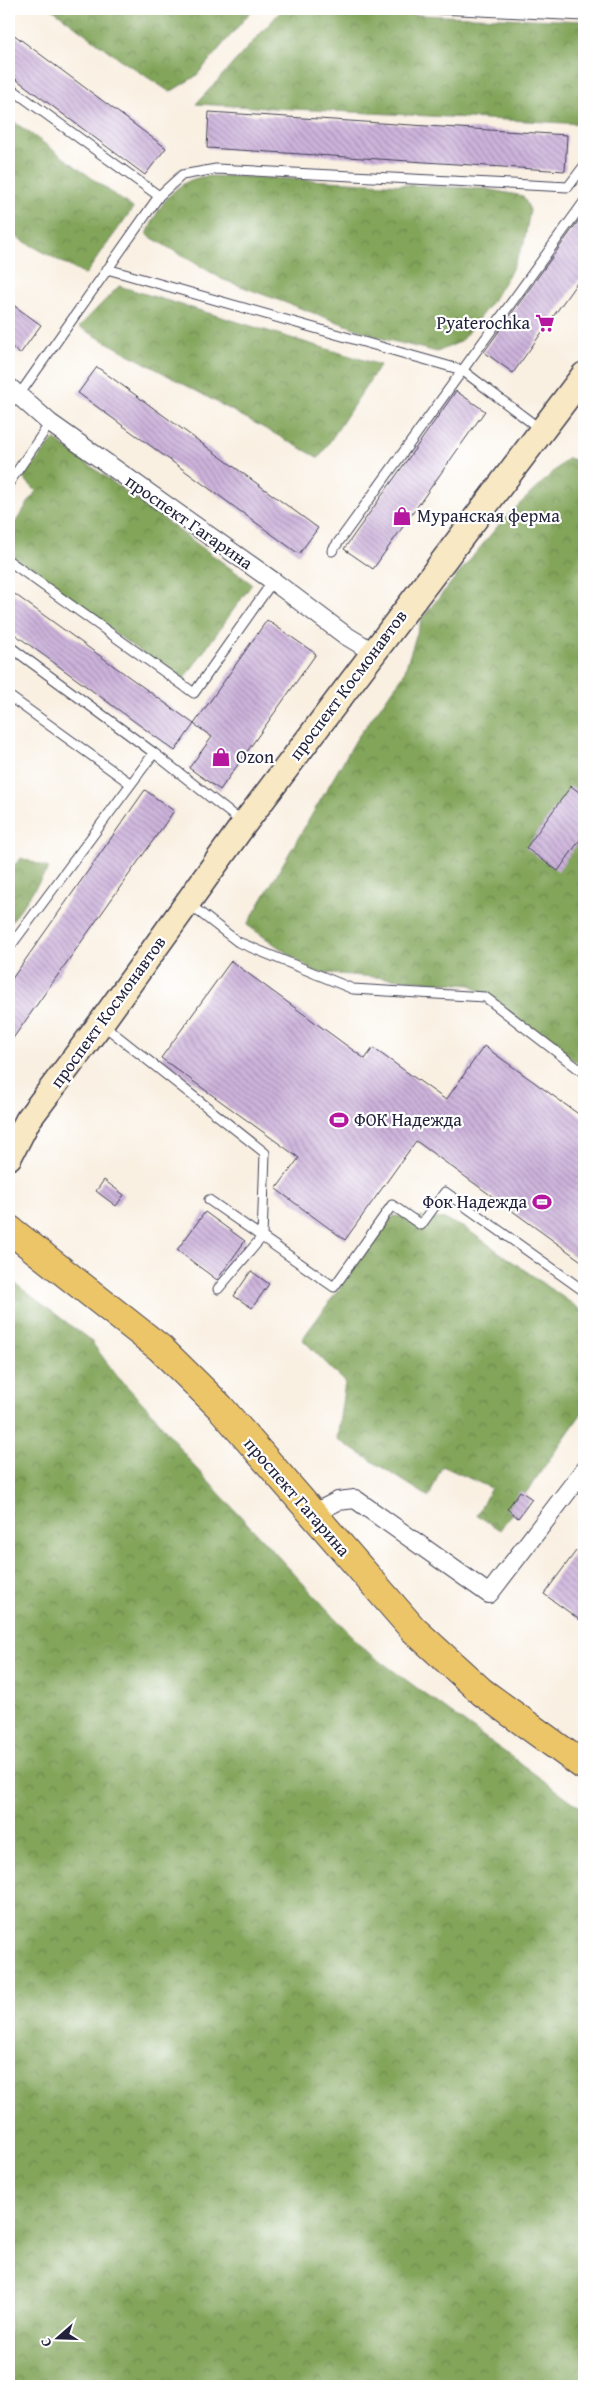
<svg xmlns="http://www.w3.org/2000/svg" width="593" height="2395" viewBox="0 0 593 2395" font-family="'Gentium Book Plus',serif">
<style>
.forest{fill:url(#forest-crowns);stroke:#52644a}
.building{fill:url(#building-back-hatch)}
.lines{fill:none;stroke-linecap:round;stroke-linejoin:round}
.service-casing{stroke:#424154;stroke-width:11}
.minor-casing{stroke:#424154;stroke-width:20}
.secondary-casing{stroke:#424154;stroke-width:28}
.primary-casing{stroke:#424154;stroke-width:30}
.service{stroke:#fff;stroke-width:9}
.minor{stroke:#fff;stroke-width:18}
.secondary{stroke:#f8e8c3;stroke-width:25}
.primary{stroke:#edc569;stroke-width:28}
.labels{text-anchor:middle;stroke-width:4.5;stroke-linejoin:round;paint-order:stroke}
.poi-label{font-size:18px;fill:#22223b;stroke:#fff;text-anchor:start}
.street-label{font-size:18px;fill:#22223b;stroke:#fff}
</style>
<defs>
<pattern id="forest-crowns" width="20" height="18" patternUnits="userSpaceOnUse" patternTransform="scale(1.25)"><rect width="20" height="18" fill="#82a55a"/><path d="M2 6a3 3 0 1 1 6 0M12 15a3 3 0 1 1 6 0" fill="none" stroke="#6a864c"/></pattern>
<pattern id="building-back-hatch" width="6" height="6" patternUnits="userSpaceOnUse" patternTransform="scale(1.25)"><rect width="6" height="6" fill="#cdb3db"/><path d="M-1 5l2 2M0 0l6 6M5-1l2 2" fill="none" stroke="#a691b3"/></pattern>
</defs>
<rect width="100%" height="100%" fill="#fff"/>
<filter id="ink" filterUnits="userSpaceOnUse"><feTurbulence type="fractalNoise" baseFrequency=".02" numOctaves="2"/><feDisplacementMap in="SourceGraphic" scale="10" xChannelSelector="R" yChannelSelector="G"/><feConvolveMatrix kernelMatrix="1 2 1 2 8 2 1 2 1" color-interpolation-filters="sRGB"/></filter>
<filter id="wash" filterUnits="userSpaceOnUse"><feTurbulence type="fractalNoise" baseFrequency=".0096" numOctaves="4" result="noise"/><feDisplacementMap in="SourceGraphic" scale="20" xChannelSelector="R" yChannelSelector="G"/><feGaussianBlur stdDeviation="1.12" result="paint"/><feColorMatrix in="noise" values="0 0 0 0 0 0 0 0 0 0 0 0 0 0 0 0 0 1.4 0 .05"/><feComposite in="paint" operator="in"/></filter>
<g filter="url(#wash)">
<rect width="100%" height="100%" fill="#f9f0e2"/>
<path class="forest" d="M52,9H253L196,76L170,92L118,58Z
M282,10L584,21V124L196,104Z
M9,118L133,208L85,275L9,233Z
M229,176L486,189L523,196L530,210L524,243L510,273L491,303L460,342L437,352L384,339L224,280L147,235C156,211 171,185 197,178C207,175 219,177 229,176Z
M119,286L380,365L319,458L79,327Z
M54,439L252,584L182,682L9,556V532L36,491L23,478Z
M568,458L584,463V1068L471,985L314,972L247,925L357,738L403,676L422,618L502,521Z
M21,858L49,868L9,925V871Z
M393,1216L444,1219L465,1228L584,1312V1410L500,1530L477,1515L491,1488L442,1466L429,1497L337,1439L345,1382L302,1339Z
M9,1279L90,1340L117,1376L153,1414L193,1465L365,1650L584,1810V2386H9Z"/>
<g id="blocks">
<path class="building" d="M9,31L166,148L145,175L9,74Z
M209,112L567,135L565,171L207,148Z
M584,213V273L513,373L484,352Z
M9,302L41,325L20,354L9,345Z
M97,367L318,528L299,554L78,393Z
M456,391L485,411L373,569L344,549Z
M9,590L194,724L175,751L9,630Z
M267,620L316,654L220,790L189,768L212,737L194,724Z
M571,786L584,796V834L558,871L526,848Z
M145,790L174,811L9,1044V983Z
M231,961L365,1059L373,1048L446,1100L484,1046L584,1118V1263L416,1141L345,1240L276,1189L299,1158L161,1058Z
M104,1180L124,1195L116,1206L96,1191Z
M205,1212L245,1241L217,1280L177,1250Z
M251,1271L269,1284L252,1308L234,1296Z
M520,1491L532,1499L518,1518L507,1509Z
M576,1551L584,1557V1623L544,1594Z"/>
</g>
</g>
<g filter="url(#ink)">
<use href="#blocks" fill-opacity="0" stroke="#424154" stroke-width="1"/>
<g class="lines">
<g class="service-casing">
<path id="service" d="M439,9L584,16
M9,87L159,196
M107,269L462,370L540,429
M19,395L159,196L182,175L216,169L568,187L584,166
M9,483L50,423
M332,551L584,202
M9,561L194,693L273,581
M9,646L154,753L243,823
M9,696L131,784
M189,904L238,942L353,989L485,997L584,1073
M9,948L154,753
M102,1024L265,1153L262,1237L218,1289
M209,1200L334,1287L392,1205L421,1225L445,1192L584,1291"/>
</g>
<g class="minor-casing">
<path id="minor" d="M9,387L50,423L273,581L345,635L373,652
M312,1514L338,1501L355,1499L489,1594L584,1470"/>
</g>
<g class="secondary-casing">
<path id="secondary" d="M9,1157L28,1120L101,1023L244,824L584,375"/>
</g>
<g class="primary-casing">
<path id="primary" d="M9,1229L160,1348L220,1407L413,1629L482,1692L584,1766"/>
</g>
<use href="#service" class="service"/>
<use href="#minor" class="minor"/>
<use href="#secondary" class="secondary"/>
<use href="#primary" class="primary"/>
</g>
</g>
<defs>
<g id="supermarket-bare" transform="scale(1.5)"><path d="M-6-5.5h2.5l.6 2H6L4.5 2H-2.5L-4.4-4H-6ZM-1.5 3.2a1.3 1.3 0 1 0 .1 0ZM3 3.2a1.3 1.3 0 1 0 .1 0Z" fill="#b5179e" stroke="#fff" stroke-width="2.5" paint-order="stroke"/></g>
<g id="shop-bare" transform="scale(1.5)"><path d="M-5-2.5h2.3a2.7 3.5 0 0 1 5.4 0H5L5.5 6h-11ZM-1.5-2.5h3a1.5 2.3 0 0 0-3 0Z" fill="#b5179e" stroke="#fff" stroke-width="2.5" paint-order="stroke"/></g>
<g id="stadium-bare" transform="scale(1.5)"><path d="M0-5a6.5 5 0 1 0 0 10a6.5 5 0 1 0 0-10ZM-3.5-1.8h7v3.6h-7Z" fill="#b5179e" stroke="#fff" stroke-width="2.5" paint-order="stroke"/></g>
</defs>
<g fill-rule="evenodd">
<use href="#supermarket-bare" x="545" y="323"/>
<use href="#shop-bare" x="402" y="516"/>
<use href="#shop-bare" x="221" y="757"/>
<use href="#stadium-bare" x="339" y="1120"/>
<use href="#stadium-bare" x="542" y="1202"/>
</g>
<g class="labels">
<g class="poi-label">
<text x="530" y="329" text-anchor="end">Pyaterochka</text>
<text x="417" y="522">Муранская ферма</text>
<text x="236" y="763">Ozon</text>
<text x="354" y="1126">ФОК Надежда</text>
<text x="527" y="1208" text-anchor="end">Фок Надежда</text>
</g>
<g class="street-label">
<text transform="translate(189 522) rotate(35)" y="6">проспект Гагарина</text>
<text transform="translate(348 685) rotate(-53)" y="6">проспект Космонавтов</text>
<text transform="translate(108 1012) rotate(-54)" y="6">проспект Космонавтов</text>
<text transform="translate(297 1497) rotate(49)" y="6">проспект Гагарина</text>
</g>
</g>
<rect width="593" height="2395" fill="none" stroke="#fff" stroke-width="30"/>
<g transform="translate(58 2338) rotate(250)" stroke="#ffffff" stroke-width="4" paint-order="stroke">
<path d="M0-4L9 19L0 12L-9 19Z" fill="#22223b"/>
<text y="-8" font-size="14" font-weight="bold" text-anchor="middle" fill="#22223b">С</text>
</g>
</svg>
